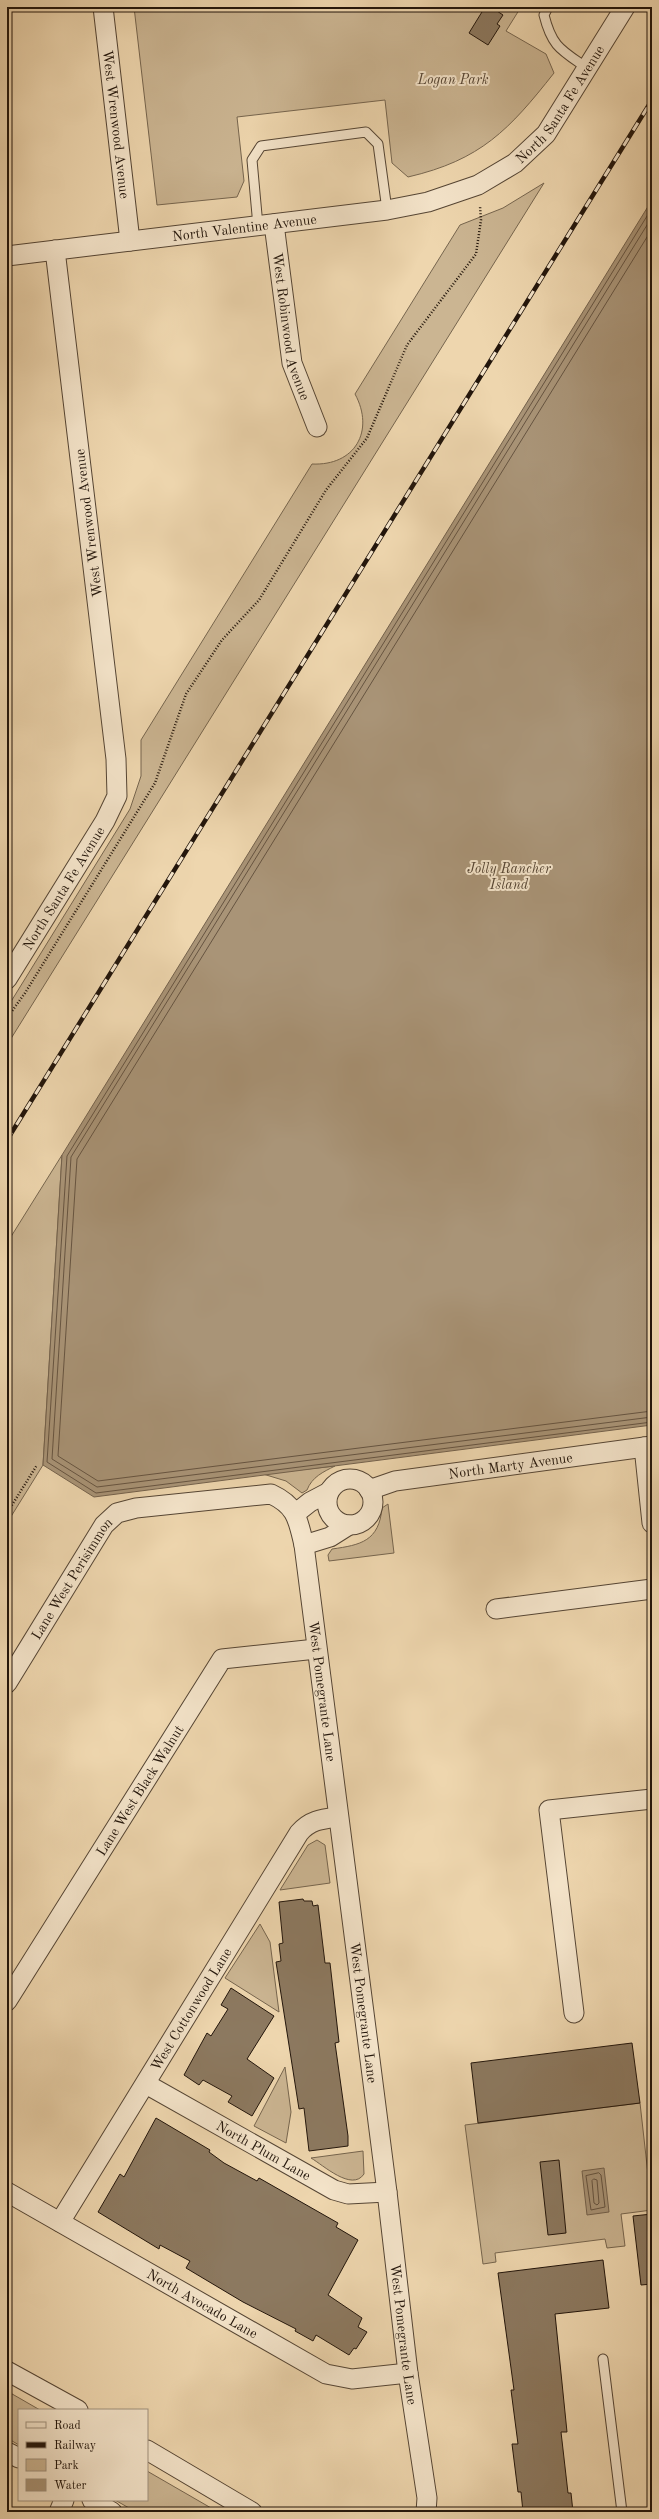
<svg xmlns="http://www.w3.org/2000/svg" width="659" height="2519" viewBox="0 0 659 2519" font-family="'Old Standard TT',serif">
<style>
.green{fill:#cbb592;stroke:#76654e}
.water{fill:#a99477;stroke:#73614c}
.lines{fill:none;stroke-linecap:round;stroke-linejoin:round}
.shore{stroke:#665441;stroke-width:1}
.building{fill:#8c7960;stroke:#22150b}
.lane-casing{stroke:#554534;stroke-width:11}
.street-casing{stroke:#554534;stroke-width:21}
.path{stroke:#22150b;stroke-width:2.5;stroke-dasharray:1 2;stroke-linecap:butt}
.lane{stroke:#f4e4ca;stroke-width:9}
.street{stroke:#f4e4ca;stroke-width:19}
.rail-casing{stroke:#22150b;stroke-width:4.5}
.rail{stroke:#f4e4ca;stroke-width:3;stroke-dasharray:9;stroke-linecap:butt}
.labels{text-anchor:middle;stroke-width:4;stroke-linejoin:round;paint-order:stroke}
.park-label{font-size:14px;font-style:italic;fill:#554534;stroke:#f4e4ca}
.street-label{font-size:14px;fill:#22150b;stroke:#f4e4ca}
</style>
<rect width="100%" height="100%" fill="#eed6ae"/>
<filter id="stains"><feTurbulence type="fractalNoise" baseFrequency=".005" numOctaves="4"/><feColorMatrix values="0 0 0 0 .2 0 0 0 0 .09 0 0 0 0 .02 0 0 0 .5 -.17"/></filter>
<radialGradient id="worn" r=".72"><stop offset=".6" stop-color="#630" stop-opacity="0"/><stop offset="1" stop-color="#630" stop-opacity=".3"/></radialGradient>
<path class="green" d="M134,7H521L506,31L546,54L554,73C509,130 481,160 408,177L392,163L385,100L237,117L244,181L237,197L157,205Z
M544,183L7,1045V1008L130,809L141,776V740L312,464C355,466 375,431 355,394L460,225L503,208Z
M62,1155L43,1465L7,1523V1243Z
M335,1466C323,1472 312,1477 307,1490L302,1493L286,1481L263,1474Z
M388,1504L394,1553L329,1561L328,1555L332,1549C361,1545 379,1541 382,1508Z
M317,1840L325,1845L330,1883L280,1890L308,1845Z
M260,1924L270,1942L279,2012L225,1978Z
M285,2067L291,2112L286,2143L254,2126Z
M640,2103L652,2210L621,2214L625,2246L607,2248L605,2239L495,2253L496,2262L483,2264L465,2125Z
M363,2151L364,2174C352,2192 323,2165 311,2158Z
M7,2391L40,2410H19V2445L7,2438Z
M147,2471L218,2512H136L115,2500H147Z"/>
<path class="water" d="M652,200V1425L94,1497L43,1465L62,1155Z
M604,2168L609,2212L587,2215L582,2171Z"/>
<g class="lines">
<path class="shore" d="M652,208L67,1156L47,1462L96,1493L652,1422
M652,217L71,1157L52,1459L97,1487L652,1417
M652,229L77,1159L58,1456L98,1481L652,1411
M599,2173L601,2175L605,2207L591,2210L586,2176Z
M594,2179L597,2180L599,2203L597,2205L594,2203L592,2181Z"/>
</g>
<path class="building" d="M485,7H491L503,15L497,24L500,26L488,45L469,33Z
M303,1899L304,1901H312L313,1906L318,1905L325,1963H330L339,2042L335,2043L348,2136V2146L309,2151L304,2108L299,2109L276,1962L281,1961L279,1944L283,1943L279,1902Z
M231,1988L274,2016L247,2059L274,2078L252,2116L228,2102L232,2096L203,2080L199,2085L184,2075L207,2033L211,2036L228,2009L221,2005Z
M632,2043L640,2103L478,2123L471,2063Z
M156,2118L210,2150L209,2152L224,2163L257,2181L259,2178L338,2223L336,2227L358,2240L328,2295L362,2318L358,2327L367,2332L356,2349L354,2348L349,2355L316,2335L313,2341L295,2331L296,2329L243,2302L186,2268L190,2261L160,2245L159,2249L98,2212L120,2174L124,2177Z
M559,2160L566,2233L548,2235L540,2162Z
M652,2214V2284L641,2285L633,2216Z
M603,2260L609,2308L555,2314L567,2432H561L568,2493H571L573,2512H523L521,2492H518L512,2444H518L511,2390H514L498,2273Z"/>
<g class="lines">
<g class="lane-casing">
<path id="lane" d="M548,7L544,15C552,47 561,50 587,68
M258,226L252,160L261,146L366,132L378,144L387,210
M603,2359L622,2512"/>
</g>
<g class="street-casing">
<g id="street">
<path id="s1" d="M103,7L130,241"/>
<path id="s2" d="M274,224L292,363L317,427"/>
<path id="s3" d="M7,256L387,210L428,202L478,185L515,163L546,134L625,7"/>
<path id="s4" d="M7,979L105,821L117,796L116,759L55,250"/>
<path d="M644,1447L652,1523"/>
<circle cx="350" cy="1502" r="23"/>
<path id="s5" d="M369,1490L395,1481L652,1446"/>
<path d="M296,1513L310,1502L329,1492"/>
<path d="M304,1545L330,1537L349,1525"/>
<path d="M496,1609L652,1589"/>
<path id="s6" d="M7,1683L104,1525L117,1513L136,1508L271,1494C297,1506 298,1520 304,1545L387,2192L408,2373L427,2498L426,2512"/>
<path id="s7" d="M7,2001L222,1659L316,1649"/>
<path d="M574,2013L549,1810L652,1799"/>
<path id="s8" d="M146,2084L334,2190L348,2194L387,2192"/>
<path id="s9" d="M7,2192L326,2374L352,2379L408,2373"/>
<path id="s10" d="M60,2222L299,1833C310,1820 322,1819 338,1817"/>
<path d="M7,2371L78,2410"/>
<path d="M147,2450L252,2512"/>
<path d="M7,2452L19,2458"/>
<path d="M92,2500L112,2512"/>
<path d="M59,2512L64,2500"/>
</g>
</g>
<path class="path" d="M7,1018L25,993L155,783L186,694L222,640L259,600L326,490L367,438L407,345L476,254L481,220L480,206
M7,1513L37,1465"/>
<use href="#lane" class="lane"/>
<use href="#street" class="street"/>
<g class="rail-casing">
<path id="rail" d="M7,1140L652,100"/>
</g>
<use href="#rail" class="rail"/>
</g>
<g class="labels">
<g class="park-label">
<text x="453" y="84">Logan Park</text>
<text x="509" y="873">Jolly Rancher<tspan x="509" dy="16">Island</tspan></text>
</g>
<g class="street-label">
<text dy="5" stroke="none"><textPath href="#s3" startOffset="595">North Santa Fe Avenue</textPath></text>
<text dy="5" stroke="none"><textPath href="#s1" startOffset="118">West Wrenwood Avenue</textPath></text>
<text dy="5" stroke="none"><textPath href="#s3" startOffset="239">North Valentine Avenue</textPath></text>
<text dy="5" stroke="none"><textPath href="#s2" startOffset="104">West Robinwood Avenue</textPath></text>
<text transform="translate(88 523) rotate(-97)" y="5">West Wrenwood Avenue</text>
<text dy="5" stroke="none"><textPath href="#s4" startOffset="107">North Santa Fe Avenue</textPath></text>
<text dy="5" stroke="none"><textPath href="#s5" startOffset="144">North Marty Avenue</textPath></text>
<text dy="5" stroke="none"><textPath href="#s6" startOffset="123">Lane West Perisimmon</textPath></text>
<text dy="5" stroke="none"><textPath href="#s6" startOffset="570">West Pomegrante Lane</textPath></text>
<text dy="5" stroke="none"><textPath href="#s7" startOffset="249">Lane West Black Walnut</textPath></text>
<text dy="5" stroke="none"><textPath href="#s10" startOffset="250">West Cottonwood Lane</textPath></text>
<text dy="5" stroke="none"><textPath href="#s6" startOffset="894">West Pomegrante Lane</textPath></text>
<text dy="5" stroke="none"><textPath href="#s8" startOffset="135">North Plum Lane</textPath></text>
<text dy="5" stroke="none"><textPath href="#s9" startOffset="225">North Avocado Lane</textPath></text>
<text dy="5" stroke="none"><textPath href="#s6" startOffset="1218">West Pomegrante Lane</textPath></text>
</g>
</g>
<rect width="659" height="2519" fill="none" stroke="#eed6ae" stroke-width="24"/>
<rect x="8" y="8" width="643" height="2503" fill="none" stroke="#22150b" stroke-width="2"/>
<rect x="12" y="12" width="635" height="2495" fill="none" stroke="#22150b"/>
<rect x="18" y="2409" width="130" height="92" fill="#f4e4ca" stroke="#a0917e"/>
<rect x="26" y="2422" width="20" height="6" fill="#f4e4ca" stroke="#a0917e"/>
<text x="54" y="2429" font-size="12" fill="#22150b">Road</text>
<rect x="26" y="2442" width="20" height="6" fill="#22150b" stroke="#a0917e"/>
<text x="54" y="2449" font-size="12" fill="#22150b">Railway</text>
<rect x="26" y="2459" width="20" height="12" fill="#cbb592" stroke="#a0917e"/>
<text x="54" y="2469" font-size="12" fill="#22150b">Park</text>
<rect x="26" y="2479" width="20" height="12" fill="#a99477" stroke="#a0917e"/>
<text x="54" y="2489" font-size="12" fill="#22150b">Water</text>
<rect width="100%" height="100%" filter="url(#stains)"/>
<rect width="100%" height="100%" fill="url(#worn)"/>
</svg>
